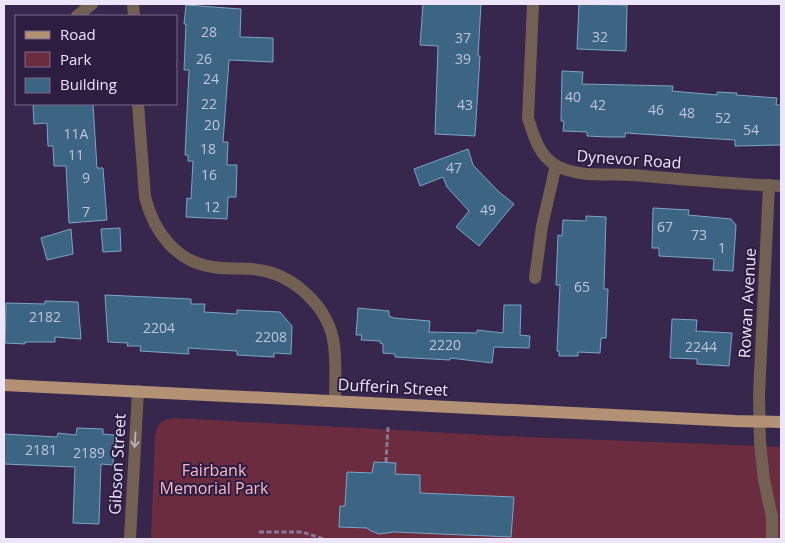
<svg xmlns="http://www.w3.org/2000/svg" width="785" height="543" viewBox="0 0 785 543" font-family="'Open Sans',sans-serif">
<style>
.green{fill:#6c2c40}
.building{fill:#3c6483;stroke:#7ba5c7}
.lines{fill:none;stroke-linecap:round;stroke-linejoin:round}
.path{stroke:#887b9a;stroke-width:3;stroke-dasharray:5 2.5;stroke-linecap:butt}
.minor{stroke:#726153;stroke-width:12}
.major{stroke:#b29174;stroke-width:12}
.oneway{stroke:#b6a9b0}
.labels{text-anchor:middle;stroke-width:4;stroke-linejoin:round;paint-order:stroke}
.number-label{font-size:14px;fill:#c1c4de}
.street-label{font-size:16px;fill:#ede4fd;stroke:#2d1d41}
.park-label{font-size:16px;fill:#f6b9c8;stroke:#2d1d41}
</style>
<rect width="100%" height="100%" fill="#37274c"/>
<path class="green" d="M174,418L526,437L781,447V539H151L155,436C159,422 160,421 174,418Z"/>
<path class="building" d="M423,4H481L478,56H480L475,136L435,134L438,46L420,45Z
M579,4L627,5L626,51L577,49Z
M186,5L241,9L240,37L273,38V62L229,60L223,142H228L227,165H237L236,197H228L227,219L186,217L187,198L191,199L193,161H188V155H185L189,70H184L186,24H184Z
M562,71L583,72L582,84L673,86L672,91L717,95V92L737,93L736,95L777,98L776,105H781V145L735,146V140L625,133V137H607L587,136V132L563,131L564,121H561Z
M33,104H93L97,168H103L107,220L69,223L66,166H54L53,146H48L47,123L34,124Z
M468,149L473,165L498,191L514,204L479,246L456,227L469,211L447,187L443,177L420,186L414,169Z
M653,208L689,210L688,215L731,219L736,225L733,271L713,270L714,259L659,256V248H652Z
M586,216L606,217L604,289H608L606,338H601L600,353L578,352V356H559V351H557L560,285H556L558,235L562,236L563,220L586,221Z
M120,228L121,251L103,252L101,229Z
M71,229L73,254L47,260L41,238Z
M105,295L191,299V304H205L204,312L237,314V310L280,312L292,326L291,354L274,353V357L237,355V351L188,348L189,354L140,351L141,346H127L128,343L108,342Z
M45,301L78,302L81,339L55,337V342H25V344L5,343L6,303L45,304Z
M504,305H521L520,335L530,336L529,348L494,347L492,363L450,358V360L395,357V354L383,353V344L380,343V341L361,340L362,335H356L358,308L389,311V316L394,318L430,321L429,332L477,333V330L503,333Z
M672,319L697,320L696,331L732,333L729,366L697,364V359L670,358Z
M77,428L103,429V434L114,435L113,465L101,464L99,524L73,523L75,467L4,464V434L57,437L58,433L76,435Z
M374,462L396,463L395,474L420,475V493L514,497L511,537L394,532L379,534L371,531L367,528L339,527L340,506H345L347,472L372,473Z"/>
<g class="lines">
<path class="path" d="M386,462L388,427
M259,532H302L324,539"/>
<path class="minor" d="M133,4L134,16
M533,4L528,118C534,137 539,156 557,166C580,178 608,173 632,175C682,179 732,184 781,186
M77,16L92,4
M138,104L145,197C154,232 176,262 213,267C228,270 244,267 259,270C293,275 326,305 333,339C337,359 335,380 335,400
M769,185L759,395L760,443L764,480L772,517V539
M535,278L542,226L556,165
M130,539L138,391"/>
<path class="major" d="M4,385L735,421L781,422"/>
</g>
<defs><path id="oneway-shaft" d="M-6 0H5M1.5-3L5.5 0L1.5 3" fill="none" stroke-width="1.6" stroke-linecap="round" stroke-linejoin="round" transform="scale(1.25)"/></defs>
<use class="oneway" href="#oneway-shaft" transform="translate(135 440) rotate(93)"/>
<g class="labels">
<g class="number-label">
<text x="209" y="37">28</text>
<text x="600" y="42">32</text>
<text x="463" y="43">37</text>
<text x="204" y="64">26</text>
<text x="463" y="64">39</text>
<text x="211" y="84">24</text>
<text x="573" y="102">40</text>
<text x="209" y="109">22</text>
<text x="465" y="110">43</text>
<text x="598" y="110">42</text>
<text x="656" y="115">46</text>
<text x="687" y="118">48</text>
<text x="723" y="123">52</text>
<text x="212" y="130">20</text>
<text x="751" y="135">54</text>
<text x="76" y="139">11A</text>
<text x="208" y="154">18</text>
<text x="76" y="160">11</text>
<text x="454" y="173">47</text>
<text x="209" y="180">16</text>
<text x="86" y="183">9</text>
<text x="212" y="212">12</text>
<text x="488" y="215">49</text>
<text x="86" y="217">7</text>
<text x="665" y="232">67</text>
<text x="699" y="240">73</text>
<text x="722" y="253">1</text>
<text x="582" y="292">65</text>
<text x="45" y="322">2182</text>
<text x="159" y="333">2204</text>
<text x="271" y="342">2208</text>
<text x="445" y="350">2220</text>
<text x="701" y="352">2244</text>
<text x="41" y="455">2181</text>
<text x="89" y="458">2189</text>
</g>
<g class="street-label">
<text transform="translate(629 159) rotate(4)" y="6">Dynevor Road</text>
<text transform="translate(747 303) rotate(-87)" y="6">Rowan Avenue</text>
<text transform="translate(393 387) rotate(3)" y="6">Dufferin Street</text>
<text transform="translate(117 464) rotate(-87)" y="6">Gibson Street</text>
</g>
<g class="park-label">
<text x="214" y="476">Fairbank<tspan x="214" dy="18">Memorial Park</tspan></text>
</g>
</g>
<rect width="785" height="543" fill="none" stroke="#ede4fd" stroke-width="10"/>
<rect x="15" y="15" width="162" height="90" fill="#2d1d41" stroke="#7a6d8c"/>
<rect x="25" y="31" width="25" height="8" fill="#b29174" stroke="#7a6d8c"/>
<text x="60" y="40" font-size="15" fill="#ede4fd">Road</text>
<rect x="25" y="52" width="25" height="15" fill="#6c2c40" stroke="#7a6d8c"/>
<text x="60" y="65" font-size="15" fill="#ede4fd">Park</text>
<rect x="25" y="78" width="25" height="15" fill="#3c6483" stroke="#7a6d8c"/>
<text x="60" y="90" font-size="15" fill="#ede4fd">Building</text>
</svg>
